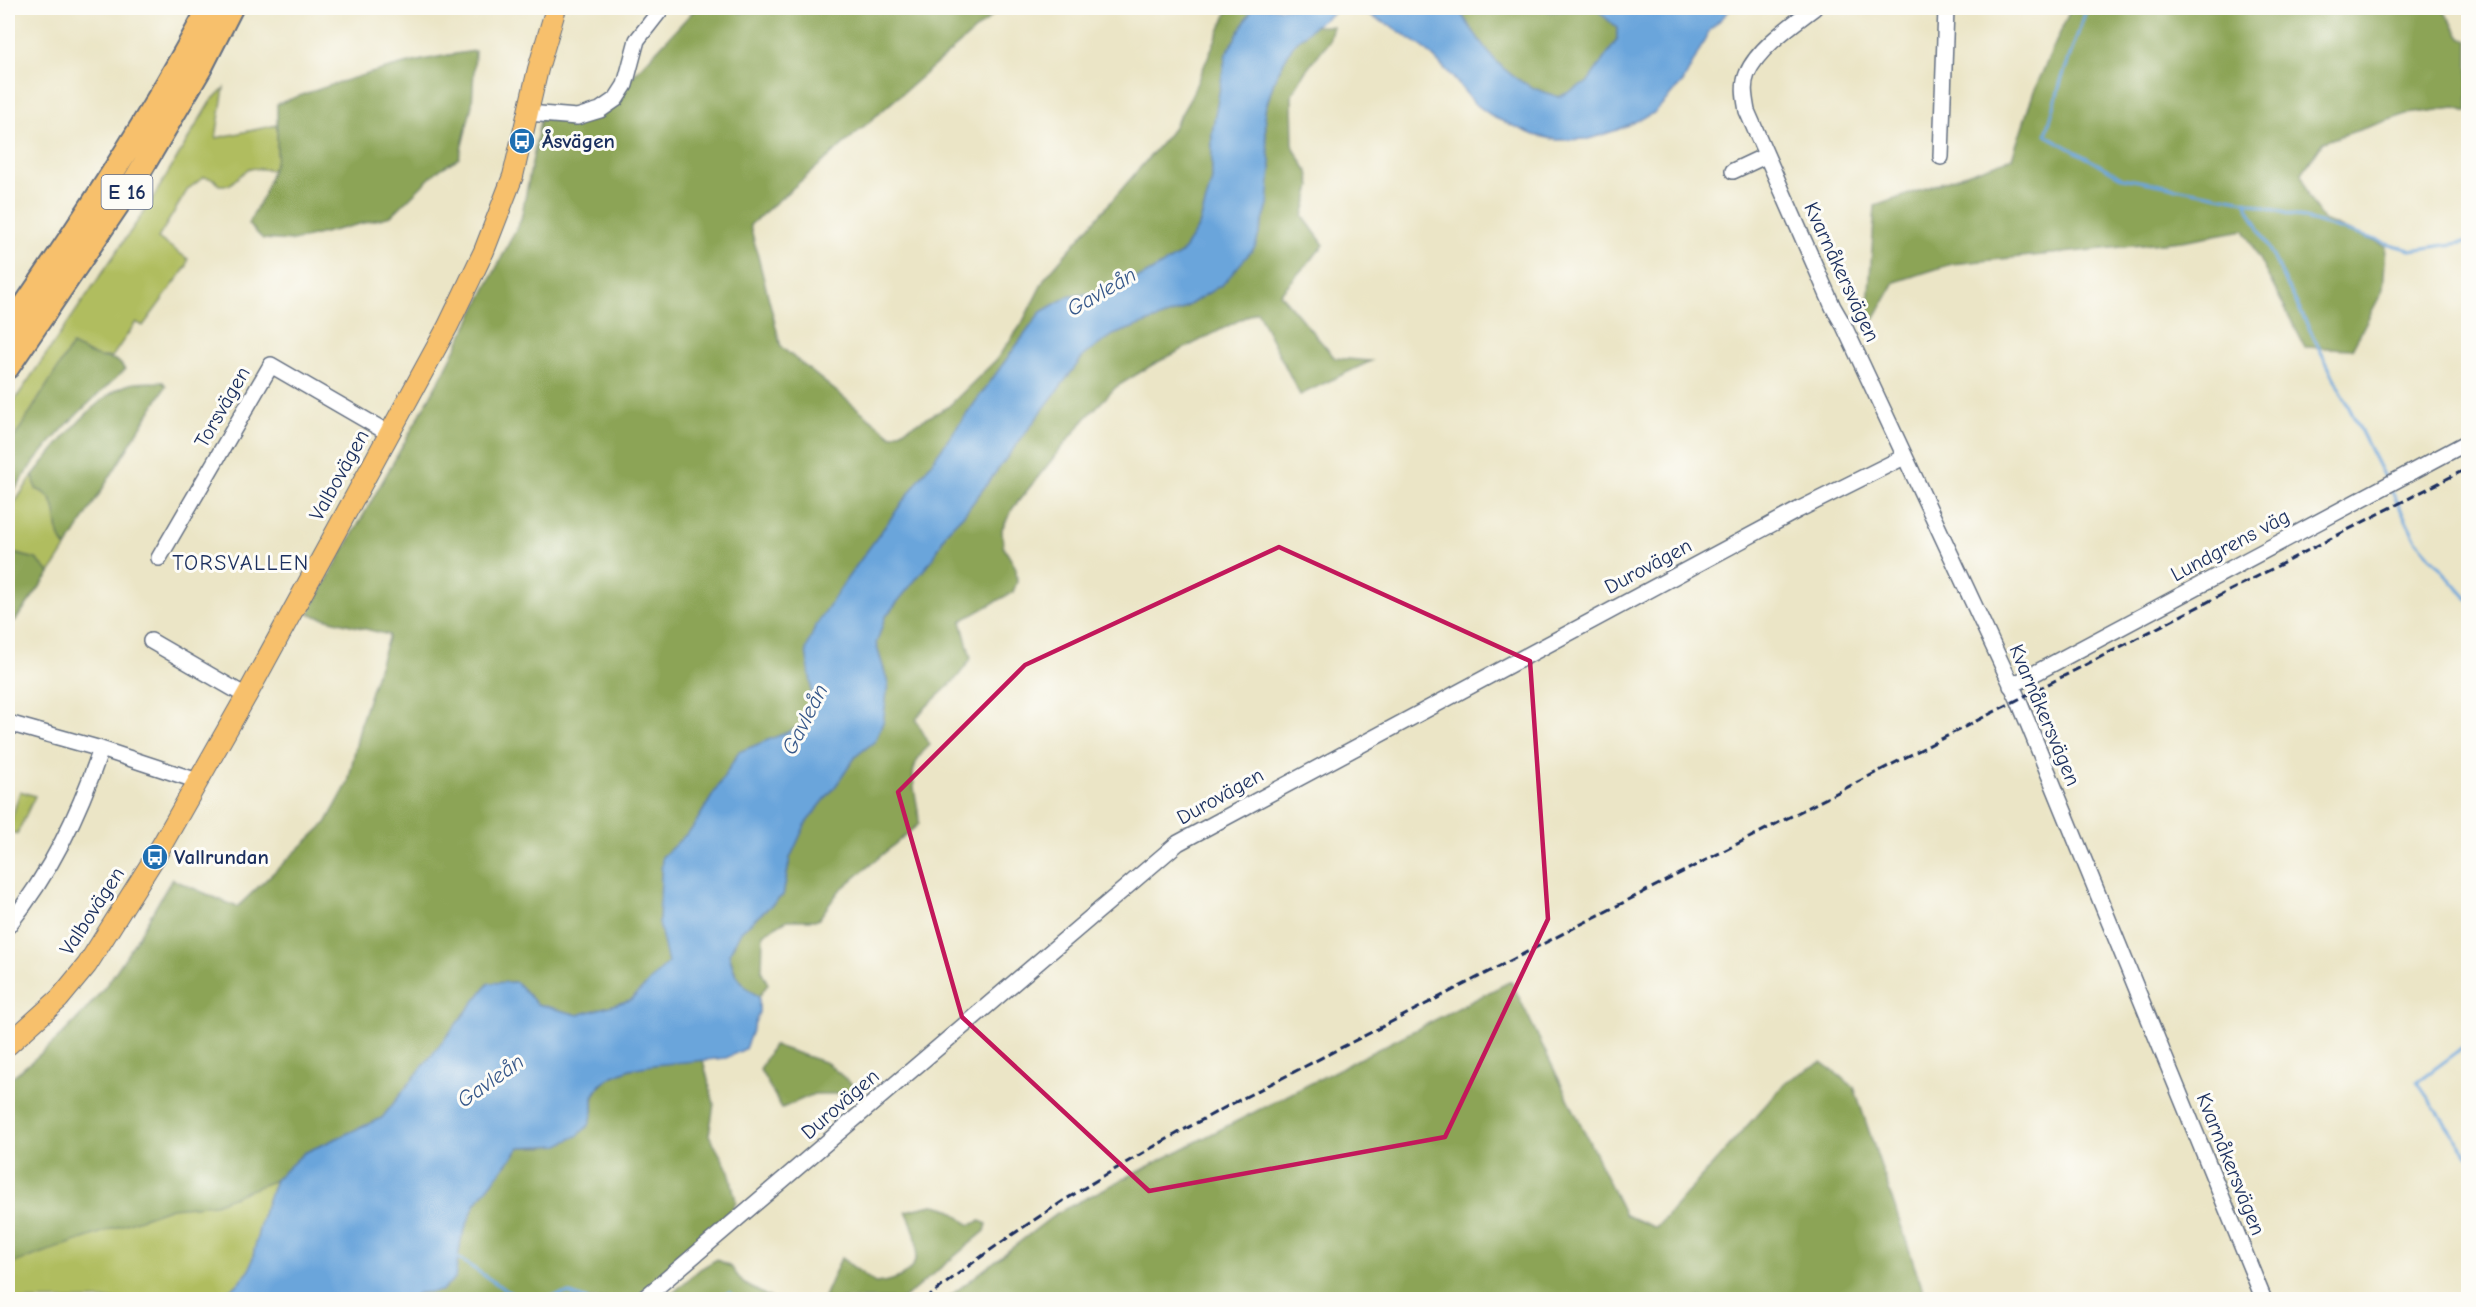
<svg xmlns="http://www.w3.org/2000/svg" width="2476" height="1307" viewBox="0 0 2476 1307" font-family="'Comic Neue',sans-serif">
<style>
.green{fill:#b0bd5f;stroke:#66765e;stroke-width:1.5}
.forest{fill:#8ca456;stroke:#546a5a;stroke-width:1.5}
.water{fill:#6ba5db;stroke:#436a9c;stroke-width:1.5}
.lines{fill:none;stroke-linecap:round;stroke-linejoin:round}
.stream{stroke:#6ba5db;stroke-width:3}
.minor-casing{stroke:#646f82;stroke-width:18}
.major-casing{stroke:#646f82;stroke-width:22}
.highway-casing{stroke:#646f82;stroke-width:26}
.minor{stroke:#fff;stroke-width:15}
.major{stroke:#f7c06c;stroke-width:20}
.highway{stroke:#f7c06c;stroke-width:22}
.rail{stroke:#1b2f5e;stroke-width:3;stroke-dasharray:9 4.5;stroke-linecap:butt}
.marked{fill:none;stroke:#c2185b;stroke-width:4.5;stroke-linejoin:round}
.labels{text-anchor:middle;stroke-width:6;stroke-linejoin:round;paint-order:stroke}
.shield{fill:#fdfcf7;stroke:#5f6c8c;stroke-width:1.5}
.shield-label{font-size:20px;font-weight:bold;fill:#1b2f5e}
.poi-label{font-size:21px;font-weight:bold;fill:#1b2f5e;stroke:#fdfcf7;text-anchor:start}
.street-label{font-size:21px;fill:#1b2f5e;stroke:#fdfcf7}
.water-label{font-size:22px;font-style:italic;fill:#37588a;stroke:#fdfcf7}
.neighbourhood-label{font-size:22px;letter-spacing:1.5px;fill:#1b2f5e;stroke:#fdfcf7}
</style>
<rect width="100%" height="100%" fill="#fdfcf7"/>
<filter id="ink" filterUnits="userSpaceOnUse"><feTurbulence type="fractalNoise" baseFrequency=".0167" numOctaves="2"/><feDisplacementMap in="SourceGraphic" scale="12" xChannelSelector="R" yChannelSelector="G"/><feConvolveMatrix kernelMatrix="1 2 1 2 8 2 1 2 1" color-interpolation-filters="sRGB"/></filter>
<filter id="wash" filterUnits="userSpaceOnUse"><feTurbulence type="fractalNoise" baseFrequency=".008" numOctaves="4" result="noise"/><feDisplacementMap in="SourceGraphic" scale="24" xChannelSelector="R" yChannelSelector="G"/><feGaussianBlur stdDeviation="1.35" result="paint"/><feColorMatrix in="noise" values="0 0 0 0 0 0 0 0 0 0 0 0 0 0 0 0 0 1.4 0 .05"/><feComposite in="paint" operator="in"/></filter>
<g filter="url(#wash)">
<rect width="100%" height="100%" fill="#ebe5c6"/>
<path class="green" d="M224,88L216,138L277,125V157L273,170L249,168L229,185H219L214,179L204,177L188,189L158,238L188,259L187,266L143,326L136,322L112,357H99L8,447V410L150,203L210,102Z
M33,475L36,489C65,499 49,527 66,548L50,573L36,559L8,552V513Z
M20,791L35,796L17,834L8,831Z
M275,1180L261,1220L250,1270L236,1286L212,1299L8,1300V1194Z"/>
<path class="forest" d="M696,8H733L741,13L753,8H1001L750,225L781,347L892,436L948,407L996,360L1021,325L1045,278L1170,133L1190,99L1229,8H1253L1226,55L1212,133V180L1199,226L1181,254L1143,276L1102,292L1067,297L1041,312L846,580L811,683L812,710L798,728L739,752L692,829L662,857L659,922L669,963L631,1000L578,1015L537,1004L516,982L489,983L382,1118L304,1153L275,1180L215,1204L172,1208L8,1265V1080C44,1053 79,1021 107,984C131,952 151,914 172,879L237,907L326,823L348,783L361,722L389,635L308,614L445,370L521,219L542,111L568,110L591,105L618,92Z
M1457,8H1545L1550,11L1596,9L1617,28V40L1587,84L1559,97C1502,82 1488,53 1457,8Z
M2071,8H2442L2461,37L2468,41V112L2455,108L2407,114L2323,142L2302,173L2308,196L2323,220L2386,246L2383,290L2352,349L2305,347L2244,230L2182,241L1952,264L1895,282L1866,333L1875,206L2012,158L2034,91Z
M1314,26H1333L1329,41L1305,72L1292,94L1293,147L1308,172L1311,186L1303,216L1324,245L1280,294L1335,358L1371,361L1300,395L1257,311L1152,365L1116,387L1085,419L1013,508L1002,529L1003,546L1016,568L1017,582L1013,592L961,621L971,658C963,672 952,684 939,695C930,704 922,708 916,720L930,745C900,771 919,791 919,824L839,891L818,920H787L763,934L762,972L768,984L759,997C739,984 735,976 729,954L741,931L783,895L790,858L806,823L837,784L856,756L875,741L883,722L888,683L876,644L885,617L934,557L947,531L965,513L1084,355L1113,335L1181,310L1223,284L1271,168L1266,138L1265,110L1275,78L1293,45Z
M475,51L472,105L459,158L437,171L391,216L293,241L263,239L248,224L264,194L277,157V104C342,80 406,60 475,51Z
M72,345C80,349 91,355 100,357C112,359 118,358 125,370C85,406 45,442 16,488L8,490V448Z
M163,382L166,386L66,548C49,527 65,499 36,489L33,475C54,449 98,393 130,384C140,381 153,383 163,382Z
M8,552L36,559L50,573L15,621L8,622Z
M1511,981L1625,1215L1656,1228L1787,1081L1821,1062L1854,1087L1926,1299H946L1057,1213Z
M773,1045L827,1063L863,1094H814L782,1108L760,1070Z
M703,1060L714,1104L709,1135L729,1171L736,1201L729,1218L634,1299L408,1300L418,1293L441,1291L455,1278L461,1239L475,1204L520,1147H544L593,1112C593,1106 592,1099 595,1094C610,1062 672,1063 703,1060Z
M932,1205C954,1207 953,1214 970,1225L980,1221L987,1224L985,1231L903,1299H823L841,1258L875,1283C924,1279 924,1247 906,1211Z
M717,1259L732,1268L743,1283L772,1299H666L700,1269Z"/>
<path class="water" d="M1253,8H1457C1488,52 1502,82 1559,97L1587,83L1617,40V28L1596,9L1549,11L1545,8H1732L1710,30L1683,82L1654,113L1617,130L1589,139L1558,140L1534,135L1495,118L1474,103L1450,74L1424,48L1391,26L1364,13L1341,8L1314,26L1293,45L1275,78L1265,110L1266,138L1271,168L1268,205L1255,247L1223,284L1181,310L1113,335L1084,355L965,513L947,531L934,557L885,617L876,644L888,683L883,722L875,741L856,756L837,784L806,823L790,858L783,895L741,931L729,954C734,976 739,984 759,997V1012L745,1049L726,1058L653,1065L630,1069L613,1076L600,1085L593,1096V1112L589,1125L577,1136L559,1145L520,1147L475,1204L461,1239L455,1278L441,1291L418,1293L408,1300L212,1299L236,1286L250,1270L261,1220L275,1180L304,1153L382,1118L489,983L516,982L537,1004L578,1015L631,1000L668,963L659,923L662,857L692,829L739,752L798,728L812,710L811,683L806,650L815,627L846,580L1041,312L1067,297L1102,292L1143,276L1181,254L1199,226L1212,180V133L1226,54Z"/>
<g class="lines">
<path class="stream" d="M2087,8L2061,81L2046,135L2123,178L2245,201L2410,250L2468,242
M2245,201L2386,481
M2391,490L2416,540L2468,600
M2468,1044L2417,1082L2468,1156
M455,1256L521,1300
M534,1300L568,1293L587,1300
M709,1300L730,1293L736,1300"/>
</g>
</g>
<g filter="url(#ink)">
<g class="lines">
<g class="minor-casing">
<path id="minor" d="M1814,8C1793,24 1757,49 1747,74C1742,86 1745,99 1747,111L1833,307L1844,326L2018,699L2264,1300
M528,113L577,117L600,110L616,99L625,85L637,40L662,8
M1941,157L1946,8
M1733,171L1765,156
M159,558L271,365L390,434
M151,641L246,696
M2011,686L2468,442
M8,723L101,749L198,781
M8,926C51,872 79,814 101,749
M642,1300L1178,843L1798,510L1904,457"/>
</g>
<g class="major-casing">
<path id="major" d="M8,1045L59,999L87,965L155,857L248,693L448,326L484,251L513,176L538,69L556,8"/>
</g>
<g class="highway-casing">
<path id="highway" d="M8,330C80,225 150,120 209,8
M8,367L136,178L200,69L231,8"/>
</g>
<use href="#minor" class="minor"/>
<use href="#major" class="major"/>
<use href="#highway" class="highway"/>
<path class="rail" d="M925,1300C1017,1225 1118,1165 1222,1109L2468,468"/>
</g>
</g>
<path class="marked" d="M1279,547L1530,661L1548,919L1445,1137L1149,1191L962,1017L898,792L1025,665Z"/>
<defs>
<g id="bus-disc" transform="scale(1.35)"><circle r="9.5" fill="#1f6fb2" stroke="#fdfcf7"/><path d="M-5-6H5V4H4V6H2V4H-2V6H-4V4H-5ZM-3.5-4V0h7V-4ZM-3.5 1.2v1.5H-2V1.2ZM2 1.2v1.5H3.5V1.2Z" fill="#fff"/></g>
</defs>
<g fill-rule="evenodd">
<use href="#bus-disc" x="522" y="141"/>
<use href="#bus-disc" x="155" y="857"/>
</g>
<g class="labels">
<rect class="shield" x="101.5" y="175" width="51" height="34" rx="4.5"/>
<g class="shield-label">
<text x="127" y="199">E 16</text>
</g>
<g class="poi-label">
<text x="542" y="148">Åsvägen</text>
<text x="174" y="864">Vallrundan</text>
</g>
<g class="street-label">
<text transform="translate(1842 272) rotate(65)" y="7">Kvarnåkersvägen</text>
<text transform="translate(222 407) rotate(-60)" y="7">Torsvägen</text>
<text transform="translate(339 475) rotate(-61)" y="7">Valbovägen</text>
<text transform="translate(2230 545) rotate(-28)" y="7">Lundgrens väg</text>
<text transform="translate(1648 566) rotate(-28)" y="7">Durovägen</text>
<text transform="translate(2045 715) rotate(67)" y="7">Kvarnåkersvägen</text>
<text transform="translate(1220 796) rotate(-29)" y="7">Durovägen</text>
<text transform="translate(92 911) rotate(-57)" y="7">Valbovägen</text>
<text transform="translate(840 1104) rotate(-41)" y="7">Durovägen</text>
<text transform="translate(2231 1164) rotate(68)" y="7">Kvarnåkersvägen</text>
</g>
<g class="water-label">
<text transform="translate(1101 291) rotate(-30)" y="8">Gavleån</text>
<text transform="translate(804 719) rotate(-63)" y="8">Gavleån</text>
<text transform="translate(490 1080) rotate(-35)" y="8">Gavleån</text>
</g>
<g class="neighbourhood-label">
<text x="241" y="570">TORSVALLEN</text>
</g>
</g>
<rect width="2476" height="1307" fill="none" stroke="#fdfcf7" stroke-width="30"/>
</svg>
